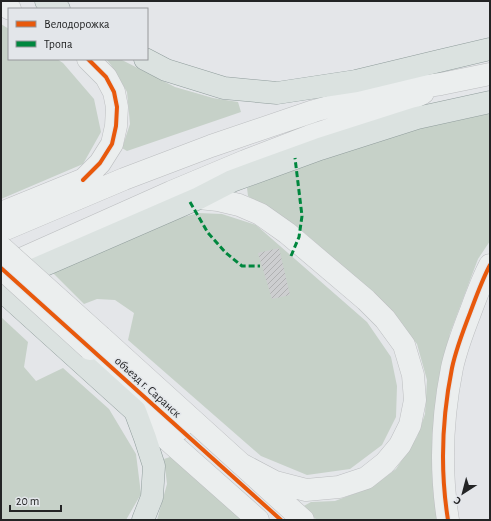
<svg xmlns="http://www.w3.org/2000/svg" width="491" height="521" viewBox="0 0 491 521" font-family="'Alegreya Sans',sans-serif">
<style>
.green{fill:#c6d1c8}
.building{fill:url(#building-hatch)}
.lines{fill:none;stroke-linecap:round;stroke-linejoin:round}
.secondary-casing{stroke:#bcbec0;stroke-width:23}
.primary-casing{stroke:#909d9c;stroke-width:23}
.secondary{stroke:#ebeeee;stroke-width:22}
.primary{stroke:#dbe2e0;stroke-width:22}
.secondary-bridge-casing{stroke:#bcbec0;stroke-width:23;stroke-linecap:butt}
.secondary-bridge{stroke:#ebeeee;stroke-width:22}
.quiet{stroke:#00873e;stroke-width:3;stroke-dasharray:6 3;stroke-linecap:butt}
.cycleway-casing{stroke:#e3e6ea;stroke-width:6}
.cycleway{stroke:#e8590c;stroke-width:4}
.labels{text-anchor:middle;stroke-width:3;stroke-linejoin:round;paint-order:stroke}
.street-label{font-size:12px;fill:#232425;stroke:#e3e6ea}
</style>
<defs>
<pattern id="building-hatch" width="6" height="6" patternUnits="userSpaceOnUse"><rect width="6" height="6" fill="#cdced0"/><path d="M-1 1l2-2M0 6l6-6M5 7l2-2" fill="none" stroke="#b0b1b2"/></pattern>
</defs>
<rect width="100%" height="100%" fill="#e4e6e9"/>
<path class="green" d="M1,24L9,29V59H57L63,63L94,99L101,132L83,164L1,199Z
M106,59H120L175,87L213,98L238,102L241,112L127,151L122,148L130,124L127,92L111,65Z
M490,111V241L478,259L450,333L436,399L440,520H317L302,507L311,502L335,501L372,487L396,469L417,437L425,414L427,380L417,344L375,294L300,229L248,196L247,188C326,155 407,129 490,111Z
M198,213L222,214L256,225L367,322L391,357L397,386L396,417L382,445L350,469L307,475L261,456L128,340L134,313L115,300L97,299L84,304L52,272L165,222Z
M1,317L28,342L24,367L36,381L63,368L109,409L136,454L141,494L126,520H1Z
M173,456L244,520H157L167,484L164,459Z"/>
<path class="building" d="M279,248L290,295L272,299L258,253Z"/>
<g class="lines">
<g class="secondary-casing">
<path id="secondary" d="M1,4L10,9
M83,180L100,163L112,144L116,126L117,107L114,92L106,77L88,59
M199,198L218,200L239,205L260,214L287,233L366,300L385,319L404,345L413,375L415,400L410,425L400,445L385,463L366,478L339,487L306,490L275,482L241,464
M1,213L92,176
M1,231L124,179L211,146L314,111L378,93L441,84L490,74
M1,268L171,192L245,161L310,136L383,112L423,93
M101,337L303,520
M90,349L180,429
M135,411L258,520
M448,520C440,470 442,418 452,368C456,349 463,331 470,313C476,297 482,280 490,265"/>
</g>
<g class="primary-casing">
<path id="primary" d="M46,1L59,9
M145,59L166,70L224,88L277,93L356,81L439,61L490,49
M1,284L199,198L232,181L320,149L417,118L490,102
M1,290L135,411L145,438L154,466L152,497L143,520"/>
</g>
<use href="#secondary" class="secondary"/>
<use href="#primary" class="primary"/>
<g class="secondary-bridge-casing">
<path id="secondary-bridge" d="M1,247L101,337
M1,268L90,349"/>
</g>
<use href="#secondary-bridge" class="secondary-bridge"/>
<path class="quiet" d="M190,202L208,233L226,253L242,266H260
M291,256L299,237L302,216L295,158"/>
<g class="cycleway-casing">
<path id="cycleway" d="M83,180L100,163L112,144L116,126L117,107L114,92L106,77L88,59
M1,268L281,520
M448,520C440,470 442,418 452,368C456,349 463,331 470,313C476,297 482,280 490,265"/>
</g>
<use href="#cycleway" class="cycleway"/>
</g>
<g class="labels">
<g class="street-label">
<text transform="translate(148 387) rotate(42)" y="4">объезд г. Саранск</text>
</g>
</g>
<rect width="491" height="521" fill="none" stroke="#232425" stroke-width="4"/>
<rect x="8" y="8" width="140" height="52" fill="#e3e6ea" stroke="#96989b"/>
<rect x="16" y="21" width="20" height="6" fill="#e8590c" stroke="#96989b"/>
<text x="44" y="28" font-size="12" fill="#232425">Велодорожка</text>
<rect x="16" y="41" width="20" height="6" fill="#00873e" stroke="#96989b"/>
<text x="44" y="48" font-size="12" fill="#232425">Тропа</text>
<g transform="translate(463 493) rotate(216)" stroke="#e3e6ea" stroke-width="3" paint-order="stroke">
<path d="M0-3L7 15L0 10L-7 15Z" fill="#232425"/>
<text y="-6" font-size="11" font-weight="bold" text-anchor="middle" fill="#232425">С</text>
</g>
<path d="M10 505v6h51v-6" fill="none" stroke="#232425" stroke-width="2"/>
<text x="16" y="505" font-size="12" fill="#232425" stroke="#e3e6ea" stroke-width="3" paint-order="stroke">20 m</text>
</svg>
